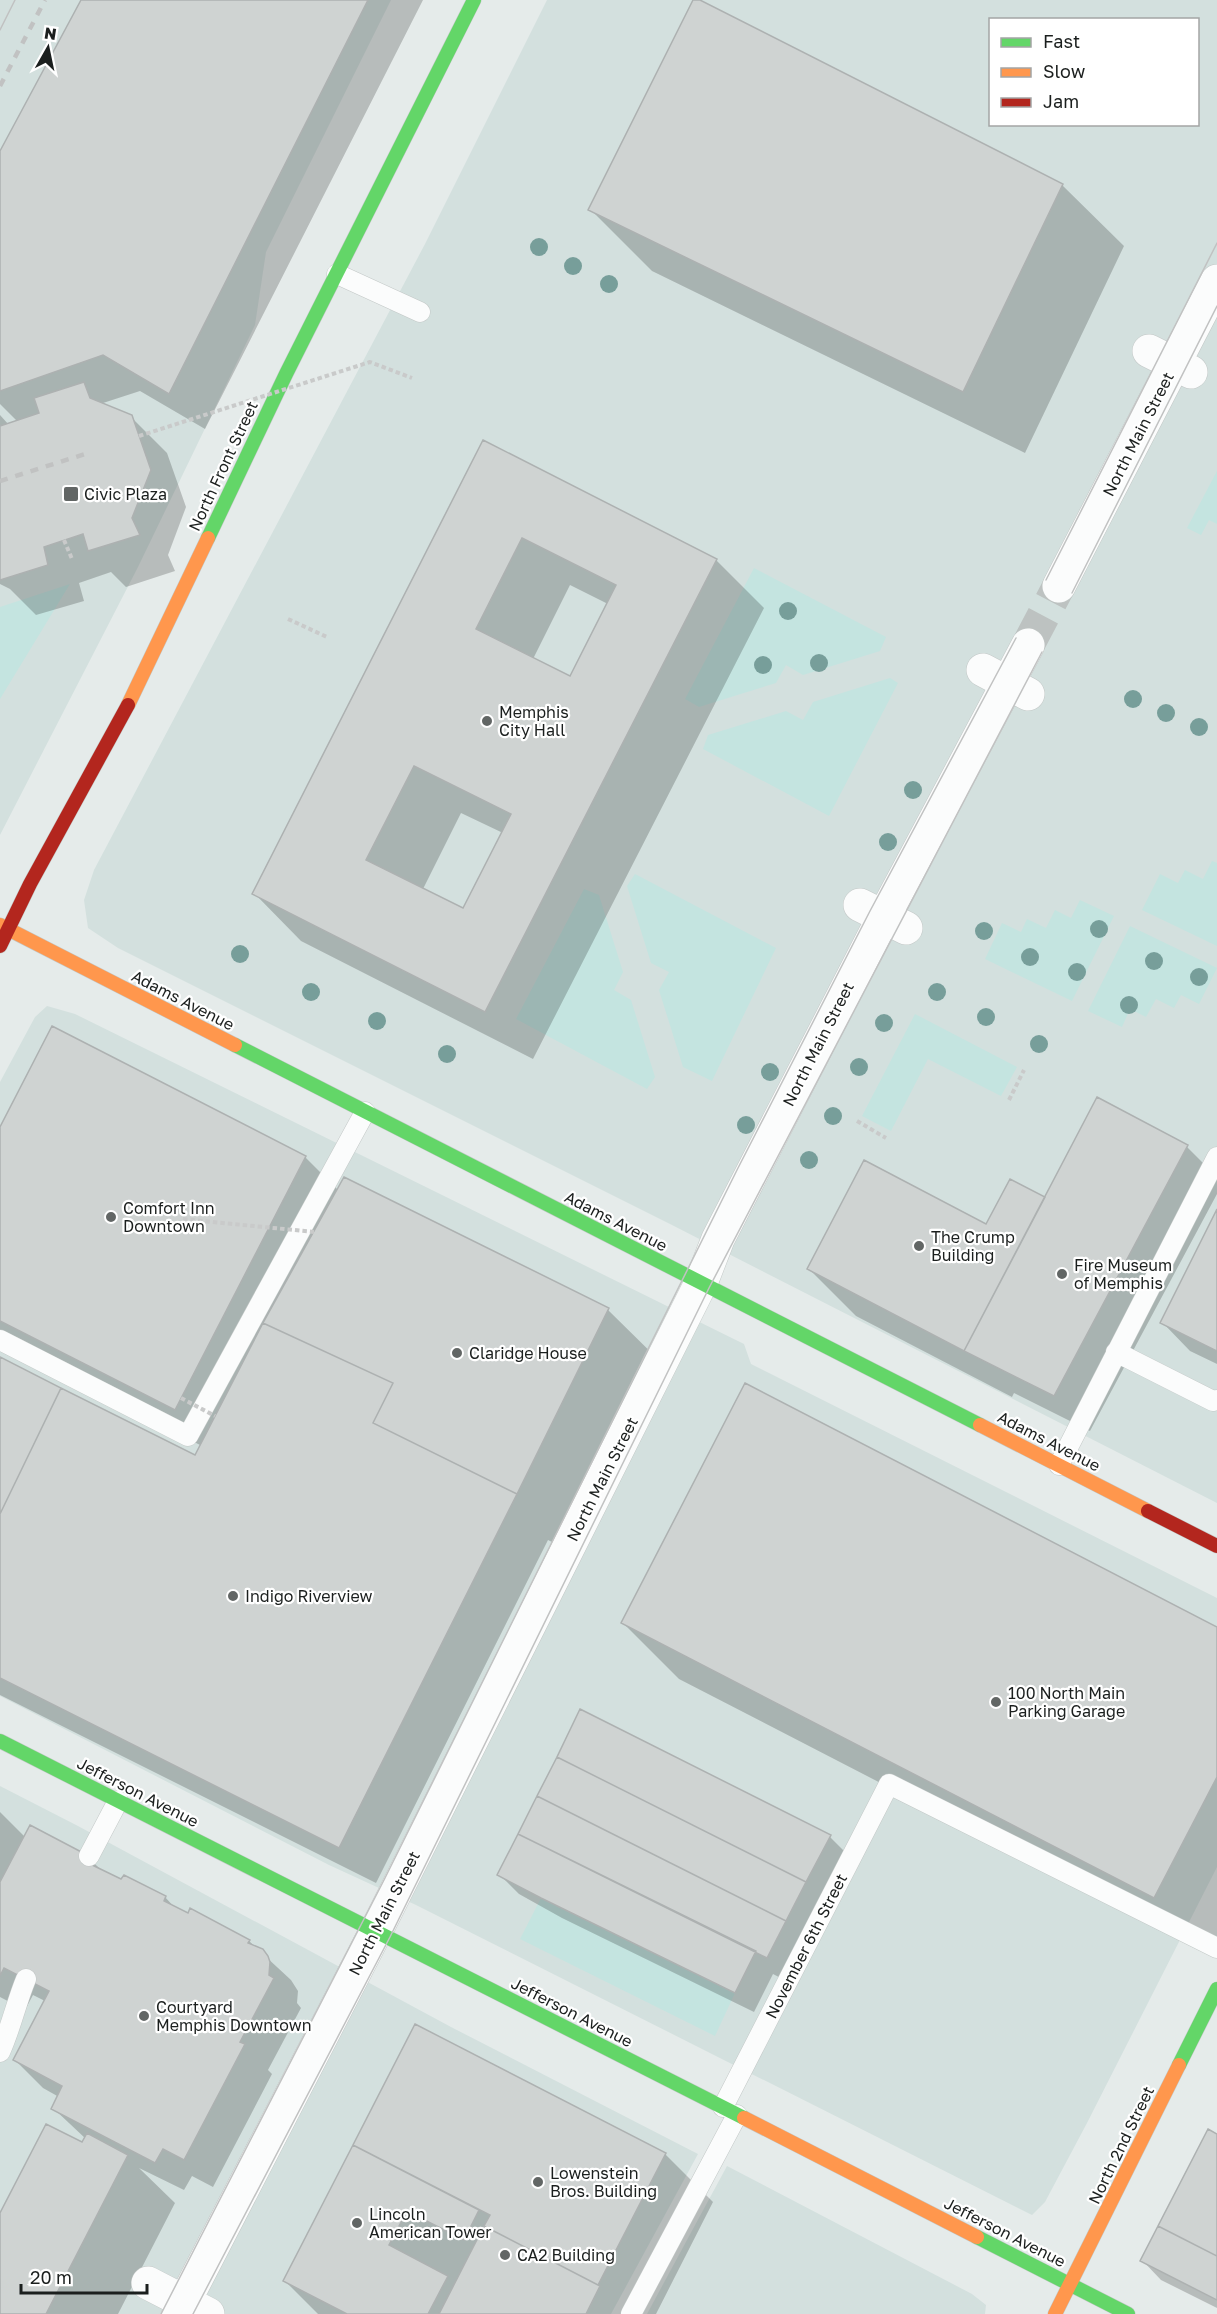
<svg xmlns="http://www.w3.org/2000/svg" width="1217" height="2314" viewBox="0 0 1217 2314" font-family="'Golos Text',sans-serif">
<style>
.built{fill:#d3e0de;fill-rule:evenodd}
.green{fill:#c4e4e0}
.shadow{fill:#0003;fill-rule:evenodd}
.building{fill:#cfd3d2;stroke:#adb1b1;stroke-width:1.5;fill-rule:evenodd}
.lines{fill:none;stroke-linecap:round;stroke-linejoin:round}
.street-tunnel{stroke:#bdc2c1;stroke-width:33;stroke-dasharray:33 16;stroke-linecap:butt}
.lane-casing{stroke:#c3c8c7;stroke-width:21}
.street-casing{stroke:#c3c8c7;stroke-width:34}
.fast-casing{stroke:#c3c8c7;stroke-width:15}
.slow-casing{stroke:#c3c8c7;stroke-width:15}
.jam-casing{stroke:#c3c8c7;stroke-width:15}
.path{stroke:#c9caca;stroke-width:4;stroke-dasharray:4.5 3;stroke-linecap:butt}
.lane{stroke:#fbfcfc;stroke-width:20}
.street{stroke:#fbfcfc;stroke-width:33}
.fast{stroke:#63d668;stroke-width:14}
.slow{stroke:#ff974d;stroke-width:14}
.jam{stroke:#b3261e;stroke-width:14}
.tram{stroke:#c1c2c2;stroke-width:1.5}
.rail{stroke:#c1c2c2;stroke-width:4.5;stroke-dasharray:8 8;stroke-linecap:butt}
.path-bridge{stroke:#c9caca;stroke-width:4;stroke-dasharray:4.5 3;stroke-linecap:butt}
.tree{fill:#779e9a}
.poi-dot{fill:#626665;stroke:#fff;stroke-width:2}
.labels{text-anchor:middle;stroke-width:4.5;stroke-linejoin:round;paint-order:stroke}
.street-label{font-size:16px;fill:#1b1f1e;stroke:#fff}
.poi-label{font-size:16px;fill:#1b1f1e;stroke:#fff;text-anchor:start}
</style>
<rect width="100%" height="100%" fill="#e5ebea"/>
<path class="built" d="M0,0H391L266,252L255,325L138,567L0,835Z
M547,0H1217V1503L672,1225L118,948L88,928L84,900L94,870L425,244ZM990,20H1198V124H990Z
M47,1006L75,1014L744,1344L751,1364L1217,1598V1867L1087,2123L1045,2202L1032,2215L416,1905L329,1865L0,1696V1082L35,1017Z
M0,1786L78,1826L451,2027L698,2154L611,2314H0Z
M727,2166L972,2294L986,2305L985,2314H647Z"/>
<path class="green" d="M1217,471V524L1209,520L1201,535L1187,528Z
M754,568L886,637L880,651L803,675L786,665L776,683L699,707L685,699Z
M70,584L0,699V607Z
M890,678L898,683L829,816L703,749L708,735L786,711L803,720L813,702Z
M1212,861L1217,863V946L1142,910L1160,874L1178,883L1185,870L1203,879Z
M635,874L776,948L712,1081L683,1067L659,990L669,972L651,963L627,886Z
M584,889L599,895L623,972L614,990L631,1000L655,1077L647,1089L516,1019Z
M1080,900L1114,916L1072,1001L985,959L1002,923L1021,932L1027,919L1046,928L1055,910L1071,918Z
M1130,926L1217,968L1199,1004L1181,995L1174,1008L1156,999L1146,1017L1130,1009L1122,1027L1088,1011Z
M915,1014L1017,1067L1001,1096L928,1059L891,1131L862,1116Z
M541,1898L735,1993L715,2036L520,1939Z"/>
<path class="shadow" d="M83,0H423L205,429L140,391L103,403L131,417L167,453L186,507L168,555L175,571L126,587L111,572L79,583L84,601L36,615L10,589L0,584V415L9,425L18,422L0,404V154Z
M695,0L1062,185L1124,246L1025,453L652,271L590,209Z
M484,442L716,560L764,608L533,1059L301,941L254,893ZM570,585L608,604L571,678L533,659ZM461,813L503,833L464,910L423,889Z
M0,1131L305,1157L339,1191L608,1310L670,1371L578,1555L548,1540L376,1883L0,1695V1358L196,1457L202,1446L0,1343Z
M1187,1147L1217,1177V1194L1090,1431L1014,1393L1012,1397L856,1316L808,1268L987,1226L1045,1199Z
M1217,1213V1364L1190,1351L1162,1322Z
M622,1622L1217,1629V1943L1212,1954L679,1679Z
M0,1812L25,1837L88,1857L103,1872L165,1897L176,1909L249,1941L291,1980L298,1991L297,2003L301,2008L268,2070L272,2074L213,2187L192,2176L184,2190L139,2168L175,2203L118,2314H0V2216L83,2144L86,2139L53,2108L59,2097L43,2088L15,2060L45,2001L33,1995L25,2010L0,1997Z
M830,1837L849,1856L796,1986L773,1974L754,2012L562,1918L519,1894L499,1874Z
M416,2026L665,2154L713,2202L656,2314H318L285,2281Z
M1217,2136V2308L1161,2280L1142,2260Z"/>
<path class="building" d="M81,0H368L169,394L103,355L0,391V151Z
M693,0H700L1063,184L963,392L588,210Z
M84,382L90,398L132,415L134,421L151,470L132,518L140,535L88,551L83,534L44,547L48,565L0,580V426L39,413L34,398Z
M483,440L717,559L485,1012L252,894ZM522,538L616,585L570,676L476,629ZM414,766L511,814L463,908L366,860Z
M52,1026L306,1156L175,1410L0,1321V1127Z
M1097,1097L1188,1145L1054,1396L964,1351Z
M864,1160L986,1224L1010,1179L1045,1197L964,1351L807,1269Z
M344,1177L609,1308L517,1494L373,1423L393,1383L263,1323Z
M1217,1209V1351L1160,1323Z
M263,1323L393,1383L373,1423L517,1494L339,1848L0,1678V1514L61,1388L195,1455Z
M0,1357L61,1388L0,1514Z
M745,1383L1217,1627V1777L1154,1898L621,1623Z
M580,1709L831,1835L806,1882L557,1757Z
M557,1757L806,1882L786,1921L537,1796Z
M537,1796L786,1921L767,1958L518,1834Z
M30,1825L89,1856L88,1863L121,1879L124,1875L166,1896L164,1901L188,1913L190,1908L250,1940L248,1943L263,1949L268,1956L270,1962L269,1975L274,1978L240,2042L245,2044L184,2160L163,2149L155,2163L51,2109L62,2086L13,2060L49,1991L4,1968L0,1976V1882Z
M518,1834L756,1951L735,1993L541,1898L497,1875Z
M415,2024L666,2153L598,2285L484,2226L490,2215L353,2145Z
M46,2124L82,2142L87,2133L128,2155L46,2314H0V2213Z
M1208,2129L1217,2134V2256L1158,2226Z
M353,2145L479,2210L464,2240L407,2211L389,2245L448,2276L428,2314H347L283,2281Z
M484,2226L600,2286L586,2314H439Z
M1158,2226L1217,2256V2300L1140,2261Z"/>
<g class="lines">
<path class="street-tunnel" d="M1028,645L1059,586"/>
<g class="lane-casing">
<path id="lane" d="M337,274L420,312
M0,1340L188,1436L365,1112
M1116,1352L1213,1401L1217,1400
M1059,1465L1217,1157
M89,1856L118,1801
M0,2052C11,2028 16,2003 26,1979
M723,2107L889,1784L1217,1948
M631,2314L737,2115"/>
</g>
<g class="street-casing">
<path id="street" d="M1149,351L1191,372
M1059,586L1217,281
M983,670L1028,694
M860,905L906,928
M148,2283L208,2314
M178,2314L376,1931L701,1283L718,1239L883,918L1028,645"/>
</g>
<g class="fast-casing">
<path id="fast" d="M208,538L286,374L474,0
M235,1045L980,1425
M0,1741L744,2118
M1179,2065L1217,1989
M977,2237L1128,2314"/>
</g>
<g class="slow-casing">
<path id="slow" d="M128,705L208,538
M0,925L235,1045
M980,1425L1148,1511
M744,2118L977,2237
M1055,2314L1179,2065"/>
</g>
<g class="jam-casing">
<path id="jam" d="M0,946L30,884L128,705
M1148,1511L1217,1546"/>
</g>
<path class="path" d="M64,540L72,559
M288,619L327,637
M1009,1100L1024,1070
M857,1121L886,1138"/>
<use href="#lane" class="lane"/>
<use href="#street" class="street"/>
<use href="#fast" class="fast"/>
<use href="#slow" class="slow"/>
<use href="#jam" class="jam"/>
<path class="tram" d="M0,30L15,0
M1046,580L1217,243
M1072,593L1217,306
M161,2314L384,1880L738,1168L870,911L1016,638
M193,2314L390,1937L709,1288L1042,652"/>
<path class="rail" d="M0,86L45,0
M0,481L85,454"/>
<path class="path-bridge" d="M139,436L370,362L412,378
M183,1219L314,1232
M181,1398L215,1416"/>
</g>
<g class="tree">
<circle cx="539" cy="247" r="9"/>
<circle cx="573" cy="266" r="9"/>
<circle cx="609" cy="284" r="9"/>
<circle cx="788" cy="611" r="9"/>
<circle cx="819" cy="663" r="9"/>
<circle cx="763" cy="665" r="9"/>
<circle cx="1133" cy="699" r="9"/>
<circle cx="1166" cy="713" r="9"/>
<circle cx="1199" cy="727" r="9"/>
<circle cx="913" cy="790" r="9"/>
<circle cx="888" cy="842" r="9"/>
<circle cx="1099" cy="929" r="9"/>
<circle cx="984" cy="931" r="9"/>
<circle cx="240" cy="954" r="9"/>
<circle cx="1030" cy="957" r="9"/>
<circle cx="1154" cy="961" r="9"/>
<circle cx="1077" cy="972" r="9"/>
<circle cx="1199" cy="977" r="9"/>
<circle cx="311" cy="992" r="9"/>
<circle cx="937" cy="992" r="9"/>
<circle cx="1129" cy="1005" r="9"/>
<circle cx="986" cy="1017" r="9"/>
<circle cx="377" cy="1021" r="9"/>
<circle cx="884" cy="1023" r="9"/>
<circle cx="1039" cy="1044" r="9"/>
<circle cx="447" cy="1054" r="9"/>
<circle cx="859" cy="1067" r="9"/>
<circle cx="770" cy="1072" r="9"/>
<circle cx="833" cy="1116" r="9"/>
<circle cx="746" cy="1125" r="9"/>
<circle cx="809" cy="1160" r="9"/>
</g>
<g class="poi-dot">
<rect x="63" y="486" width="16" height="16" rx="3"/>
<circle cx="487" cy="721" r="6"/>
<circle cx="111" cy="1217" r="6"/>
<circle cx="919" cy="1246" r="6"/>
<circle cx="1062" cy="1274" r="6"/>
<circle cx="457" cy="1353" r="6"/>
<circle cx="233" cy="1596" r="6"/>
<circle cx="996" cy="1702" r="6"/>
<circle cx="144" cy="2016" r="6"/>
<circle cx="538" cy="2182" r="6"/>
<circle cx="357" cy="2223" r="6"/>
<circle cx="505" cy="2255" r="6"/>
</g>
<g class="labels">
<g class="street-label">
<text transform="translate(1138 434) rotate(-63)" y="6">North Main Street</text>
<text transform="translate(223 466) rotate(-65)" y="6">North Front Street</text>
<text transform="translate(183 1000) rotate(27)" y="6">Adams Avenue</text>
<text transform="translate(818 1044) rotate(-63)" y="6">North Main Street</text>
<text transform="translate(616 1221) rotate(27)" y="6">Adams Avenue</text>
<text transform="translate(1049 1441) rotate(27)" y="6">Adams Avenue</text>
<text transform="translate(602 1479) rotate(-63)" y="6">North Main Street</text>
<text transform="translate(138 1792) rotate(27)" y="6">Jefferson Avenue</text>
<text transform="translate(384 1913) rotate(-63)" y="6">North Main Street</text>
<text transform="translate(806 1946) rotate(-63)" y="6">November 6th Street</text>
<text transform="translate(572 2012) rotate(27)" y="6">Jefferson Avenue</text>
<text transform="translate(1121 2145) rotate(-64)" y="6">North 2nd Street</text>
<text transform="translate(1005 2232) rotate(27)" y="6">Jefferson Avenue</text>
</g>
<g class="poi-label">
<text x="84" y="500">Civic Plaza</text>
<text x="499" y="718">Memphis<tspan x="499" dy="18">City Hall</tspan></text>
<text x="123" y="1214">Comfort Inn<tspan x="123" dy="18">Downtown</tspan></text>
<text x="931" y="1243">The Crump<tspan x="931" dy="18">Building</tspan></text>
<text x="1074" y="1271">Fire Museum<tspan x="1074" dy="18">of Memphis</tspan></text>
<text x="469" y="1359">Claridge House</text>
<text x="245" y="1602">Indigo Riverview</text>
<text x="1008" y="1699">100 North Main<tspan x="1008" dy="18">Parking Garage</tspan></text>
<text x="156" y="2013">Courtyard<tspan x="156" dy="18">Memphis Downtown</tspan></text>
<text x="550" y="2179">Lowenstein<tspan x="550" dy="18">Bros. Building</tspan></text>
<text x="369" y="2220">Lincoln<tspan x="369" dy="18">American Tower</tspan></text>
<text x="517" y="2261">CA2 Building</text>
</g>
</g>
<rect x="989" y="18" width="210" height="108" fill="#ffffff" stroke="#a4a5a5" stroke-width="1.5"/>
<rect x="1001" y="38" width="30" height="9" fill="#63d668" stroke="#a4a5a5" stroke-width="1.5"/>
<text x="1043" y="48" font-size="18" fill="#1b1f1e">Fast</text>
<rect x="1001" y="68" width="30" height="9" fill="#ff974d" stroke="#a4a5a5" stroke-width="1.5"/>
<text x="1043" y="78" font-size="18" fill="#1b1f1e">Slow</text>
<rect x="1001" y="98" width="30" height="9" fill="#b3261e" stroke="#a4a5a5" stroke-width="1.5"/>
<text x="1043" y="108" font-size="18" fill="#1b1f1e">Jam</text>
<g transform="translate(48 48) rotate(9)" stroke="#ffffff" stroke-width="4.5" paint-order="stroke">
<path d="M0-4.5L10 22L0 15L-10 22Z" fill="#1b1f1e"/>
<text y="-9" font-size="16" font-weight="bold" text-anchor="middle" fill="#1b1f1e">N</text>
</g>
<path d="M21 2284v9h126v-9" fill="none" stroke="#1b1f1e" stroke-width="3"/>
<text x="30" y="2284" font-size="18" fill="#1b1f1e" stroke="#ffffff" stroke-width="4.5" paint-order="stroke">20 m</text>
</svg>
